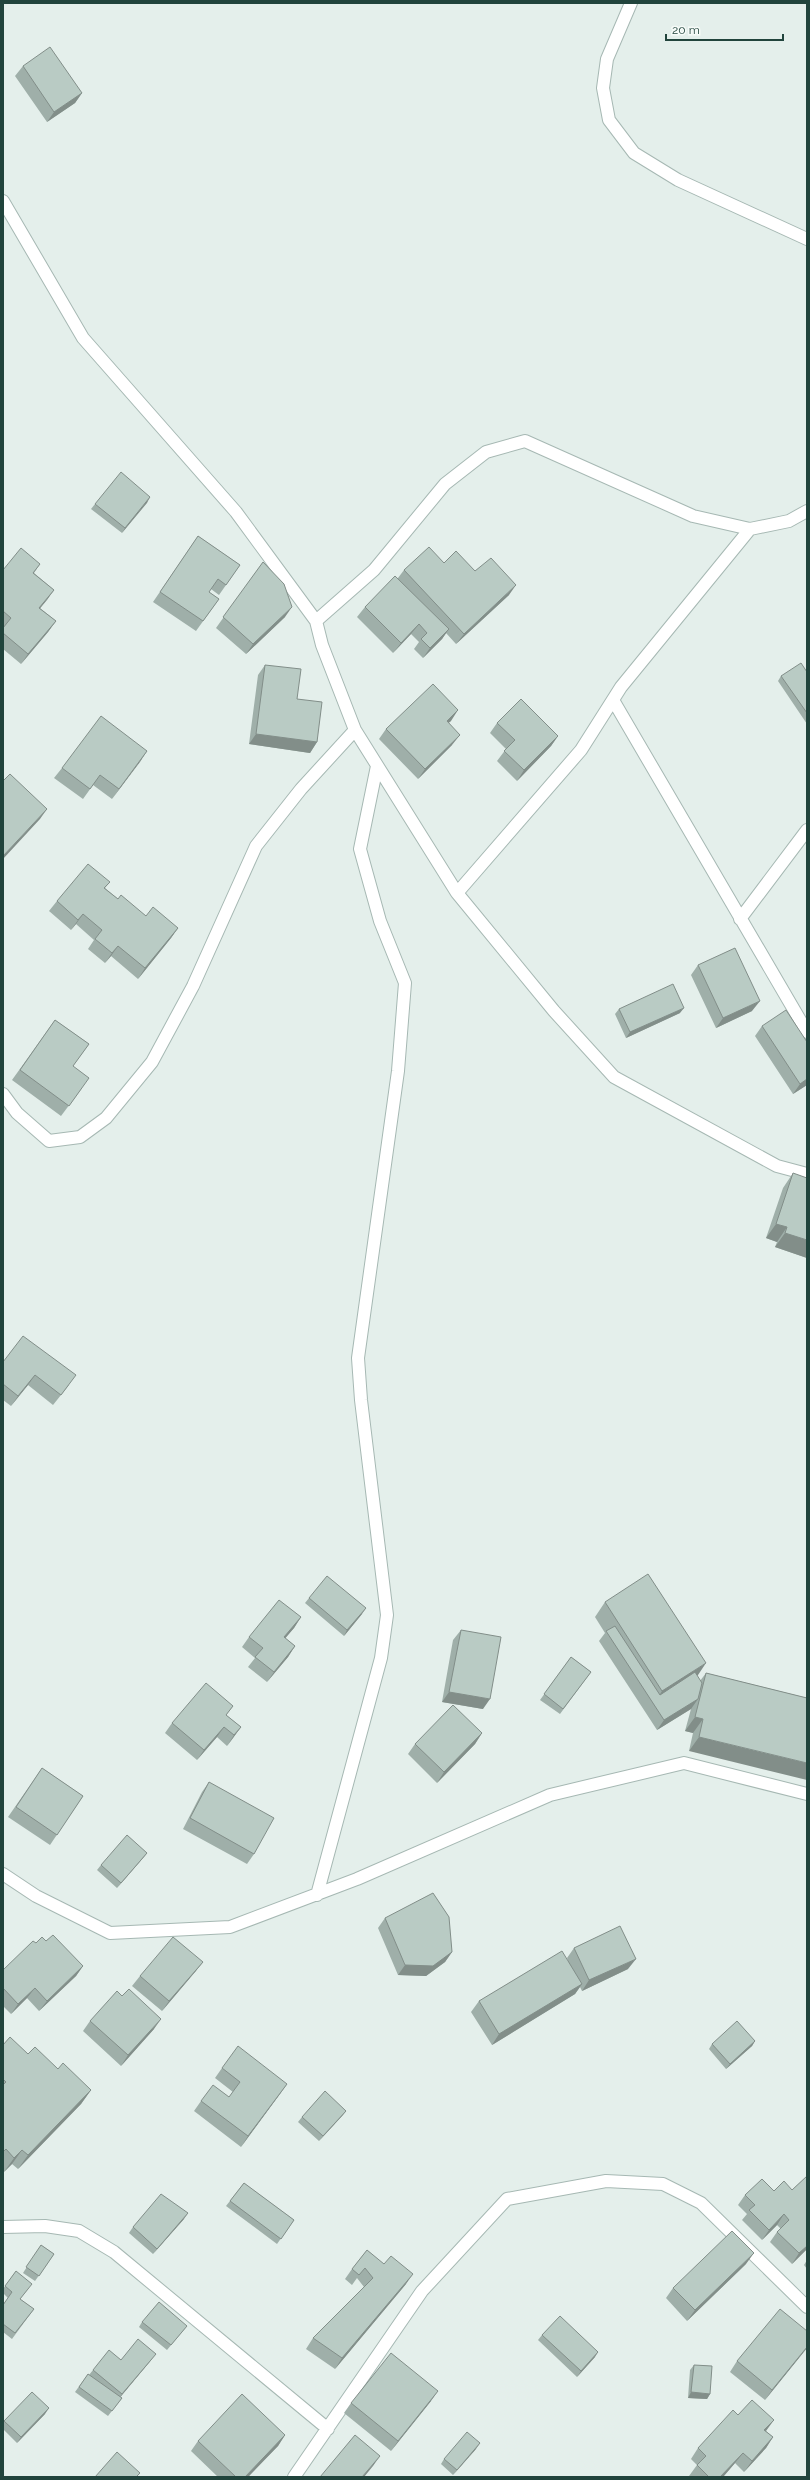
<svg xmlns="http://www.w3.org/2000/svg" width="810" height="2480" viewBox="0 0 810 2480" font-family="Raleway,sans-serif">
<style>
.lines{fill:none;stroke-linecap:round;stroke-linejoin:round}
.minor-casing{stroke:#a6b8b3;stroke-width:14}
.minor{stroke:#fff;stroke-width:12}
.wall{fill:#9fafa9}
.shaded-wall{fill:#828e89}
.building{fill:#b9cbc4;stroke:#828e89}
</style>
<rect width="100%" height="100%" fill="#e4efeb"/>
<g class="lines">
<g class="minor-casing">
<path id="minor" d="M631,3L607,59L603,88L609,120L634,153L678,180L807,239
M3,201L83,338L236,512L316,621L322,645L355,730L457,893L554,1011L614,1077L777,1166L807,1174
M316,621L374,570L445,484L486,452L525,441L693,516L750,529L789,521L807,511
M613,700L807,1032
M457,893L581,750L621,687L750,529
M740,919L807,830
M3,1094L17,1113L49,1141L80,1137L106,1118L152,1062L193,986L256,846L301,789L355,730
M3,1874L36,1896L110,1933L230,1927L357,1879L550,1795L684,1763L807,1794
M317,1895L381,1658L387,1615L361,1400L358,1358L398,1071L405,983L380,921L360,849L377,766
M3,2227L45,2226L79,2231L114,2252L328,2429
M294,2477L422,2291L507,2199L606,2181L663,2184L701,2203L807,2307"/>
</g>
<use href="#minor" class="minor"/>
</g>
<path class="wall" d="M23,66L82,93L75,103L47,122L15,76Z
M150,497L122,533L91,509L95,504Z
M198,536L240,565L219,595L211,589L209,592L219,599L196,631L153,602Z
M263,562L285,617L246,654L216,628Z
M444,563L475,571L509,595L456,644L446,633L442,639L423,658L414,649L419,642L411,634L393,653L357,617L365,607L398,578L404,570Z
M40,564L34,573L54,590L40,608L56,621L48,632L21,664L3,649V570Z
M265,665L317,742L310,753L249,744L258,675Z
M807,672V724L778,681L781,676Z
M451,721L448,723L452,745L418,779L379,739L386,729Z
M497,723L558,736L551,746L517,781L497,761L506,749L490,733Z
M147,751L112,799L93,785L83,799L54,778L62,768Z
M110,882L105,888L118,899L146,916L178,928L171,938L138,979L111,956L105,963L88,949L94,940L76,924L71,930L49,911L57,901Z
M698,965L752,1011L716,1028L691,975Z
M619,1009L680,1013L626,1038L615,1014Z
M55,1020L89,1044L73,1066L82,1088L61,1116L12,1080Z
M762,1026L807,1042V1085L793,1094L755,1036Z
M793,1173L807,1258L775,1247L777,1242L766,1238L783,1188Z
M3,1362L69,1385L53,1405L28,1385L11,1406L3,1400Z
M309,1598L362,1614L344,1636L305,1603Z
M605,1602L697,1676L700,1681L706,1673L807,1698L689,1751L693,1733L685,1731L691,1709L657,1730L599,1641L605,1633L595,1617Z
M301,1617L294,1628L285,1638L295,1646L288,1657L267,1682L248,1667L255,1658L242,1647L249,1637Z
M461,1630L483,1709L442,1702L453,1640Z
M571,1657L591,1672L560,1714L540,1700Z
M233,1706L226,1715L241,1727L233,1738L227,1746L217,1737L197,1760L165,1733L172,1723Z
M482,1733L475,1744L437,1783L408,1754L415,1744Z
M42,1768L83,1796L50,1845L8,1817Z
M209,1782L254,1854L247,1864L183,1829L202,1792Z
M147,1853L143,1858L117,1888L97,1870L101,1865Z
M385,1918L452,1952L445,1962L426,1976L398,1975L378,1928Z
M46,1941L83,1966L76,1976L39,2011L27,1998L11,2014L3,2006V1970L36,1943Z
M574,1948L628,1969L582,1991L580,1987L575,1994L492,2045L471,2012L479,2001L568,1961L567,1958Z
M203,1962L195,1972L162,2011L132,1986L140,1976Z
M90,2021L154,2029L121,2066L83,2031Z
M755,2041L752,2046L726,2069L709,2049L712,2044Z
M3,2045L28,2054L58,2069L91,2090L81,2104L18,2169L12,2164L4,2172L3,2171Z
M222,2068L287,2084L241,2147L194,2111L201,2101L229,2097L233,2092L215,2078Z
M346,2111L342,2116L319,2141L298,2122L302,2117Z
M807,2176V2249L792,2264L770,2242L777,2232L781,2229L777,2225L762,2240L742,2220L747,2214L738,2205L745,2195L774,2191L792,2190Z
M244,2183L294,2220L277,2244L226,2206Z
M184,2219L153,2254L129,2233L133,2227Z
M41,2245L54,2254L35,2281L23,2273Z
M367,2250L406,2284L335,2369L306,2349L313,2338L364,2287L357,2278L352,2285L345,2279L352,2269Z
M807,2260V2269L804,2265Z
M746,2264L687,2321L666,2298L673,2288Z
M16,2271L28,2289L20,2299L34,2309L12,2339L3,2332V2305L8,2298L3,2293V2289Z
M142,2322L187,2326L167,2350L139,2327Z
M542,2335L595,2357L577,2377L538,2340Z
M807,2348L765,2400L730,2372L737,2361Z
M152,2359L120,2397L122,2398L108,2416L75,2392L88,2374L89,2375L93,2370L121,2360Z
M694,2365L710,2394L707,2399L688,2398L690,2370Z
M431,2401L391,2451L344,2413L351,2403Z
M45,2414L17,2443L3,2429V2422L4,2421Z
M738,2415L766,2431L773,2437L766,2448L744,2472L735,2463L723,2477H691L689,2476L697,2465L691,2459L698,2448Z
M285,2435L278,2446L248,2477H218L191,2451L198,2441Z
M476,2449L453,2475L441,2464L444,2459Z"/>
<path class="shaded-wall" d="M82,93L75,103L47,122L54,112Z
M150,497L147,503L122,533L125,528Z
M516,585L509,595L456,644L464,634Z
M54,590L47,600L32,618L39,608Z
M292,607L285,617L246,654L253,644Z
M56,621L48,632L21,664L28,654Z
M419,624L411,634L393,653L401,643Z
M449,629L442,639L423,658L430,648Z
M458,710L451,721L439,731L447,721Z
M256,734L317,742L310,753L249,744Z
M460,735L452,745L418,779L425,769Z
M558,736L551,746L517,781L524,770Z
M147,751L140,762L112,799L119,789Z
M47,809L40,819L3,859V856Z
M83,914L76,924L71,930L78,920Z
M178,928L171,938L138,979L145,968Z
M118,946L111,956L105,963L112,953Z
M760,1001L752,1011L716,1028L723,1018Z
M684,1008L680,1013L626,1038L630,1032Z
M807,1079V1085L793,1094L800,1084Z
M776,1224L787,1227L777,1242L766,1238Z
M785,1233L807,1240V1258L775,1247Z
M35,1375L28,1385L11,1406L18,1396Z
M366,1608L362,1614L344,1636L347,1630Z
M301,1617L294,1628L277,1648L284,1637Z
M295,1646L288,1657L267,1682L274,1672Z
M706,1663L696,1678L654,1704L662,1691Z
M449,1692L490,1699L483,1709L442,1702Z
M698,1699L691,1709L657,1730L664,1720Z
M695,1717L703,1719L693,1733L685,1731Z
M224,1727L217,1737L197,1760L204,1750Z
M241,1727L233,1738L227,1746L234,1735Z
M482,1733L475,1744L437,1783L444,1772Z
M699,1737L807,1763V1780L689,1751Z
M147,1853L143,1858L117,1888L121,1883Z
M452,1952L445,1962L426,1976L398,1975L405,1965Z
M636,1959L628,1969L582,1991L589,1980Z
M203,1962L195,1972L162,2011L169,2001Z
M83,1966L76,1976L39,2011L47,2001Z
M582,1984L575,1994L492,2045L499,2034Z
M35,1988L27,1998L11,2014L18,2004Z
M161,2019L154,2029L121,2066L128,2055Z
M755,2041L752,2046L726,2069L730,2064Z
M287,2084L280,2094L241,2147L248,2136Z
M91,2090L81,2104L18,2169L28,2155Z
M346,2111L342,2116L319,2141L323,2136Z
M22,2150L12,2164L4,2172L14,2158Z
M188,2213L184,2219L153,2254L157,2249Z
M784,2214L777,2225L762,2240L769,2230Z
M807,2246V2249L792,2264L799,2253Z
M754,2253L746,2264L687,2321L695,2310Z
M413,2274L406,2284L335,2369L342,2358Z
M807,2347V2348L765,2400L772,2390Z
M598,2352L595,2357L577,2377L581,2371Z
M156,2354L152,2359L118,2400L122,2394Z
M438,2391L431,2401L391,2451L398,2441Z
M691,2392L710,2394L707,2399L688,2398Z
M49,2408L45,2414L17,2443L21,2437Z
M774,2420L766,2431L757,2440L764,2430Z
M285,2435L278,2446L248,2477H245Z
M773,2437L766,2448L744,2472L752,2461Z
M480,2443L476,2449L453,2475L457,2470Z
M743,2453L735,2463L723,2477H720Z
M380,2456L373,2466L364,2477H362Z"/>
<path class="building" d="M50,47L82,93L54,112L23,66Z
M121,472L150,497L125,528L95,504Z
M198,536L240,565L226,585L218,579L209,592L219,599L203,621L160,592Z
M429,547L444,563L456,551L475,571L491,558L516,585L464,634L404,570Z
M21,548L40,564L33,573L54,590L39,608L56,621L28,654L3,633V628L11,618L3,611V570Z
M263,562L284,584L292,607L253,644L223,617Z
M395,576L449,629L430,648L421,639L427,633L419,624L401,643L365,607Z
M801,663L807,672V713L781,676Z
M265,665L301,669L297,699L322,702L317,742L256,734Z
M433,684L458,710L447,721L460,735L425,769L386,729Z
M521,699L558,736L524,770L504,751L515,740L497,723Z
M101,716L147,751L119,789L100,775L90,789L62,768Z
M10,774L47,809L3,856V781Z
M88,864L110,882L104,888L118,899L121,895L146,916L153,907L178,928L145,968L118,946L112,953L95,939L102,930L83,914L78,920L57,901Z
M735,948L760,1001L723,1018L698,965Z
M673,984L684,1008L630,1032L619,1009Z
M786,1010L807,1042V1079L800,1084L762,1026Z
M55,1020L89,1044L73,1066L89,1078L69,1106L20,1070Z
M793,1173L807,1178V1240L785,1233L787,1227L776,1224Z
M23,1336L76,1375L61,1395L35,1375L18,1396L3,1384V1362Z
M648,1574L706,1663L662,1691L605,1602Z
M327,1576L366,1608L347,1630L309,1598Z
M279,1600L301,1617L284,1637L295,1646L274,1672L255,1657L263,1648L249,1637Z
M615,1626L660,1695L695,1672L702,1683L698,1699L664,1720L606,1631Z
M461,1630L501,1637L490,1699L449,1692Z
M571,1657L591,1672L563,1709L544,1694Z
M706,1673L807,1698V1763L699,1737L703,1719L695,1717Z
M206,1683L233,1706L226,1715L241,1727L234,1735L224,1727L204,1750L172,1723Z
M453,1705L482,1733L444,1772L415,1744Z
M42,1768L83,1796L57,1835L16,1807Z
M209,1782L274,1818L254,1854L190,1818Z
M127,1835L147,1853L121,1883L101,1865Z
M433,1893L449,1917L452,1952L433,1966L405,1965L385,1918Z
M620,1926L636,1959L589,1980L574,1948Z
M53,1935L83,1966L47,2001L35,1988L18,2004L3,1988V1970L33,1941L36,1943L42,1937L46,1941Z
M173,1937L203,1962L169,2001L140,1976Z
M562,1951L582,1984L499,2034L479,2001Z
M129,1989L161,2019L128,2055L90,2021L117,1991L122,1996Z
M737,2021L755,2041L730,2064L712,2044Z
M10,2037L28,2054L35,2047L58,2069L63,2063L91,2090L28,2155L22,2150L14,2158L6,2149L3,2152V2085L6,2082L3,2079V2045Z
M238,2046L287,2084L248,2136L201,2101L213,2085L229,2097L240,2082L222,2068Z
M325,2091L346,2111L323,2136L302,2117Z
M807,2176V2246L799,2253L777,2232L789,2220L784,2214L769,2230L749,2210L755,2205L745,2195L762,2179L774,2191L784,2181L792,2190Z
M244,2183L294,2220L281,2239L230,2201Z
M161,2194L188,2213L157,2249L133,2227Z
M732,2231L754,2253L695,2310L673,2288Z
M41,2245L54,2254L39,2276L26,2267Z
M367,2250L384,2264L391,2256L413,2274L342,2358L313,2338L373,2278L365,2268L359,2275L352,2269Z
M16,2271L32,2284L20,2299L34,2309L15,2333L3,2324V2305L12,2292L5,2286Z
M159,2302L187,2326L171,2345L142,2322Z
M780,2309L807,2331V2347L772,2390L737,2361Z
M560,2316L598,2352L581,2371L542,2335Z
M138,2339L156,2354L122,2394L93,2370L109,2350L121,2360Z
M391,2353L438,2391L398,2441L351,2403Z
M694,2365L712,2366L710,2394L691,2392Z
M88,2374L122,2398L112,2411L79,2387Z
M32,2392L49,2408L21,2437L4,2421Z
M242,2394L285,2435L245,2477H236L198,2441Z
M752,2400L774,2420L764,2430L773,2437L752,2461L743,2453L720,2477H709L697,2465L706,2456L698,2448L733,2410L738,2415Z
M467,2432L480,2443L457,2470L444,2459Z
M355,2435L380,2456L362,2477H320Z
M117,2452L140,2473L136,2477H95Z"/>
<rect width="810" height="2480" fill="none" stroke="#21443c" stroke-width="8"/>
<path d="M666 34v6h117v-6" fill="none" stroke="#21443c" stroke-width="2"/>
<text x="672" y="34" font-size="12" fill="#21443c" stroke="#f6fbf8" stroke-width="3" paint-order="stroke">20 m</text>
</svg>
